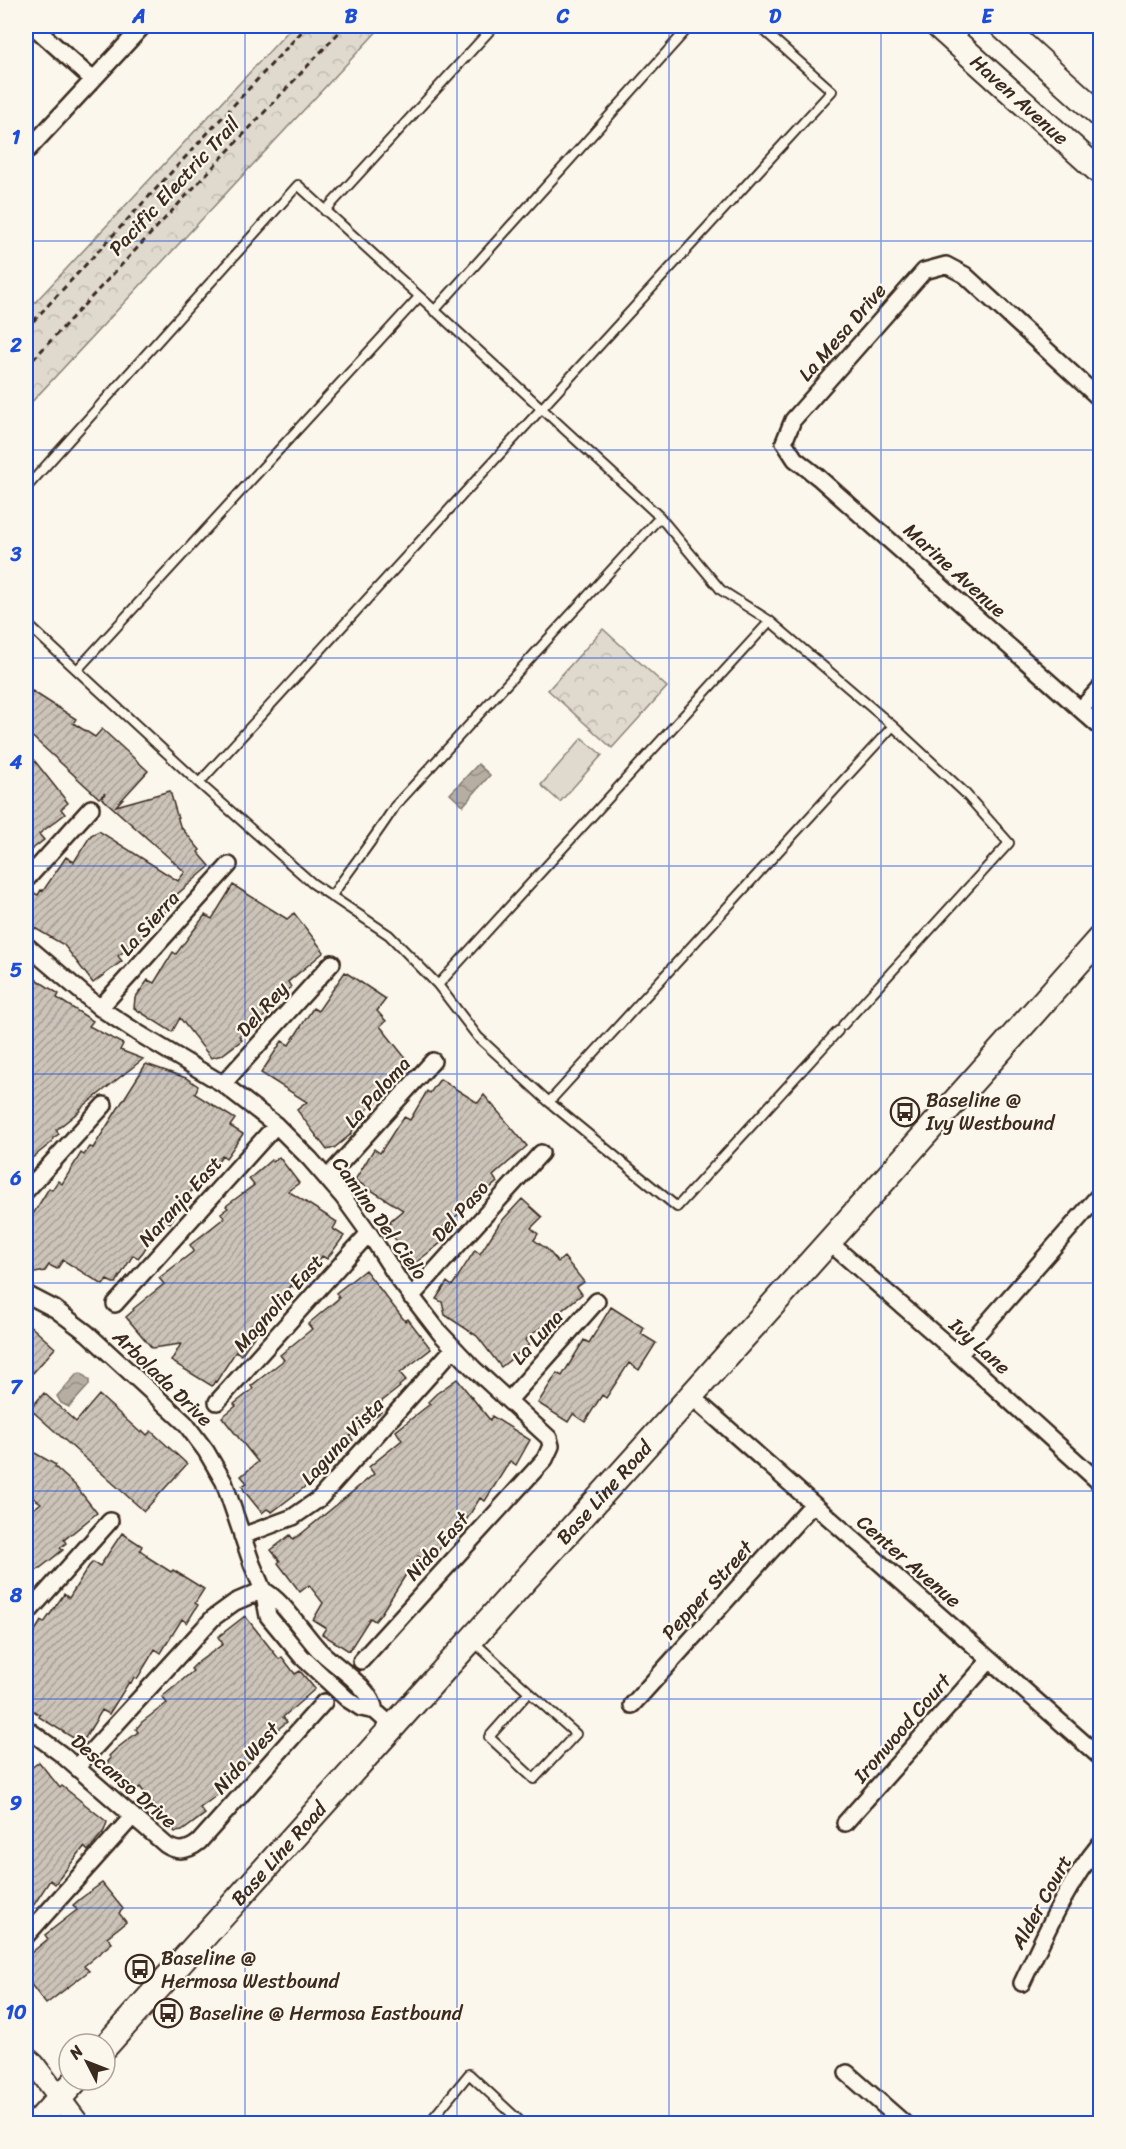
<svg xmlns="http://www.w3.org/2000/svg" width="1126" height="2149" viewBox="0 0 1126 2149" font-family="Sriracha,sans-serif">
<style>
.forest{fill:url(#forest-crowns);stroke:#8d8276;stroke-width:1.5}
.pitch{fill:#dfd9ce;stroke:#8d8276;stroke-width:1.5}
.water{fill:url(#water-waves);stroke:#85796d;stroke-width:1.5}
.building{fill:url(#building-hatch);stroke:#3b2a1e;stroke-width:1.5}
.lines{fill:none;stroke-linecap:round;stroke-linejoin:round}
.service-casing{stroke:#3b2a1e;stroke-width:12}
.minor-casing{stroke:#3b2a1e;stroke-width:20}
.tertiary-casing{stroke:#3b2a1e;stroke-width:24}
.primary-casing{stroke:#3b2a1e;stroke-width:28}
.path{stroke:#3b2a1e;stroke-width:3;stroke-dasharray:6 4.5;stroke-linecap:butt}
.service{stroke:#fbf7ec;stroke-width:8}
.minor{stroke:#fbf7ec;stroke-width:15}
.tertiary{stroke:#fbf7ec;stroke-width:20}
.primary{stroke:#fbf7ec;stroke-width:24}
.grid{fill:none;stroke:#1d4ed8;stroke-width:1.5;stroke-opacity:0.55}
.labels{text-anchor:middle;stroke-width:4.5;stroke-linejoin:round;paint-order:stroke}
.street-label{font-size:20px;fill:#3b2a1e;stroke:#fbf7ec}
.poi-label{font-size:20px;fill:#3b2a1e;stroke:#fbf7ec;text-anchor:start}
.neatline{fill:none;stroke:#1d4ed8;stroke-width:2}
.grid-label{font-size:20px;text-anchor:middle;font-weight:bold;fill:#1d4ed8}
</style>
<defs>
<pattern id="forest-crowns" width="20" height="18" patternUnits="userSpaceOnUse" patternTransform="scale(1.5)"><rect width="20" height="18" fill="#dfd9ce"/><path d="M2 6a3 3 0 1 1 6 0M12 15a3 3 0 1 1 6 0" fill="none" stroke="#c0bab0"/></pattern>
<pattern id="water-waves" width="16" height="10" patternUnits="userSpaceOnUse" patternTransform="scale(1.5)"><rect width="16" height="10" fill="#b6aea2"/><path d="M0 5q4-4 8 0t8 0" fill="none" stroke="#958e83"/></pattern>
<pattern id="building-hatch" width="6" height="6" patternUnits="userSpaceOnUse" patternTransform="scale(1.5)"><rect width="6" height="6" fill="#ccc4b9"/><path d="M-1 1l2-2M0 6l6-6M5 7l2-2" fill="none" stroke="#a79f96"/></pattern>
</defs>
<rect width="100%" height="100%" fill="#fbf7ec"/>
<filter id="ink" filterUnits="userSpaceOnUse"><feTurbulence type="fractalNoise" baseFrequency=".0167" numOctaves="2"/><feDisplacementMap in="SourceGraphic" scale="12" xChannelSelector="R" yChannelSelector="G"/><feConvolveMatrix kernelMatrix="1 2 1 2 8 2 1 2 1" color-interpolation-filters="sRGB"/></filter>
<g filter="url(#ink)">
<path class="forest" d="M293,26H382L26,408V312Z
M603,629L667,687L612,748L548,690Z"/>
<path class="pitch" d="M582,738L602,755L560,802L541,785Z"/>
<path class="water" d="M478,764L490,775L463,806L450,794Z
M81,1373L89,1380V1385L69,1407L61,1403L57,1396L77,1374Z"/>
<path class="building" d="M32,691L76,719L73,723L95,737L102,729L148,771L116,806L170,791L180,826L200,850L198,852L210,866L174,897L177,901L171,907L146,927L149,932L118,956L122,961L93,983L64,945L26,923V907L34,893L38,895L41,890L43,891L66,857L74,862L91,835L99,831L178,881L185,872L102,798L105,793L99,798L26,731V702Z
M26,750L68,803L61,809L65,814L39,834L44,840L26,854Z
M233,885L287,919L294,913L324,952L288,982L291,987L267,1006L271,1011L239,1036L242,1040L222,1055L211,1058L180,1018L172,1032L134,1008L135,998L148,980L154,983L173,952L176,954L205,915L212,919Z
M345,972L386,999L377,1011L386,1021L380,1026L411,1065L405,1073L380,1093L383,1097L351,1122L355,1127L350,1135L334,1148L327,1150L297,1110L307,1102L261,1073L282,1041L289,1045L313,1008L318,1011Z
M26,973L59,994L57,998L93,1021L89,1026L123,1044L120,1050L143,1059L80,1109L81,1110L56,1130L59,1134L53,1138L52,1142L26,1163Z
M146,1064L186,1078L198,1086L195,1094L235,1119L230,1126L243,1134L226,1158L222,1155L204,1183L198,1181L170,1223L164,1219L143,1252L138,1258L133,1255L116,1283H113L107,1280L103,1285L63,1260L57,1269L49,1265L45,1271L35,1273L26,1267V1212L32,1216L49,1188L52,1190L58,1181L62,1184L81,1153L84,1155L90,1147L93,1148Z
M440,1079L478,1103L484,1095L527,1146L493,1176L497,1182L436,1233L442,1242L414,1264L386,1227L391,1223L390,1221L403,1210L355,1180L374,1149L380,1153L398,1125L404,1117L410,1120L427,1091L430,1093Z
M279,1157L299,1183L288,1191L337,1222L333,1229L344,1236L327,1259L322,1256L299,1290L291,1285L241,1355L236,1351L216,1382L215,1381L212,1386L171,1361L181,1344L152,1348L126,1317L134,1310L133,1309L164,1284L159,1278L194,1251L190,1245L224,1218L221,1213L228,1208L226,1206L254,1185L249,1179L271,1160L273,1162Z
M522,1199L542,1217L531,1228L538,1234L534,1240L547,1249L558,1262L564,1257L584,1282L577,1287L582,1294L525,1340L529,1345L501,1367L477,1336L445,1315L442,1302L436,1299L447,1282L452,1286L475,1250L480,1254L499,1224Z
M365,1270L405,1321L408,1319L431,1349L400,1373L406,1380L399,1386L400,1387L376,1406L381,1412L350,1436L353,1440L322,1465L324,1468L317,1474L319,1476L272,1512L267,1509L262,1513L245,1492L242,1486L247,1483L241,1476L258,1462L222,1417L236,1406L234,1404L253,1389L251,1386L284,1360L280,1355L312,1329L308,1324L339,1298L336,1293Z
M611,1307L644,1328L641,1334L656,1343L639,1370L629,1363L606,1398L602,1395L585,1422L573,1414L568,1422L538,1403L557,1373L562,1376L584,1340L589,1343Z
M26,1322L55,1348L33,1373L26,1366Z
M457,1379L490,1420L492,1416L530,1440L516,1465L510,1461L485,1501L480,1498L462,1527L456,1523L430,1564L418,1556L380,1615L375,1621L370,1618L349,1651L322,1634L326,1628L313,1620L323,1603L309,1585L300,1592L278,1563L280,1561L271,1550L290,1535L293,1539L301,1534L374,1474L369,1467L402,1440L396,1431L430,1404L428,1402L436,1394Z
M44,1393L76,1422L99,1395L141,1433L143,1431L147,1435L151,1431L187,1464L144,1511L30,1409Z
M26,1448L56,1465L55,1467L75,1485L97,1513L64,1540L66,1543L60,1548L63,1550L26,1579V1515L41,1503L26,1493Z
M122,1533L142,1546L140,1550L147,1555L146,1556L171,1572L173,1570L204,1589L195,1603L198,1605L187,1623L182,1619L161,1653L155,1649L137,1679L134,1677L131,1683L129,1682L109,1714L102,1710L85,1738L75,1739L39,1717L40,1715L26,1706V1645L41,1621L44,1623L64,1594L69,1598L89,1566L93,1562L100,1566Z
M245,1616L279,1659L282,1657L295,1674L300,1671L315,1689L283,1717L287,1722L255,1747L259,1752L252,1757L253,1759L228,1779L230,1781L223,1787L225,1789L200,1808L205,1814L182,1831L175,1832L140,1787L136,1791L129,1782L124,1786L106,1764L111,1758L109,1756L116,1749L138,1732L136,1729L142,1722L167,1703L162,1697L193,1671L191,1669L197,1663L223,1644L218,1637Z
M39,1762L60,1788L62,1786L107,1822L104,1831L88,1851L84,1847L55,1884L50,1880L26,1917V1772Z
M102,1883L123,1909L119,1913L126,1922L107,1937L112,1943L84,1966L89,1971L46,2004L26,1978V1957L48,1939L45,1935L77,1910L73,1905L80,1899Z"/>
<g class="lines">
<g class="service-casing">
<path id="service" d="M325,211L494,26
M434,311L690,26
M26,488L298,185L660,517L721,590L770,621L893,726L964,792L1009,843L843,1025
M26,623L199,783L312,883L389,935L438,985L478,1037L549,1102L677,1207L838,1031
M77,670L419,297
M199,783L832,91L759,26
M331,897C352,866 375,838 395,806L660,517
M438,985L770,621
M549,1102L893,726
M474,1642L529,1692L489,1737L534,1779L576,1734L529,1692
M428,2124L469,2074L523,2124"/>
</g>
<g class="minor-casing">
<path id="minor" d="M33,26L92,79
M26,152L143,26
M1100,399L965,275L946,265L924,271L793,420L784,442L795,459L818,477L1100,727
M1081,709L1100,688
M26,880L91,808
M26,945L100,1008L138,1033L223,1084L276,1125L310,1159L343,1197L369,1233L399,1280L440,1333L473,1368L549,1438L551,1446L545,1459L361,1661
M100,1008L229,865
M223,1084L332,963
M327,1178L433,1061
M26,1191L104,1105
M830,1243L959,1355L1100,1483
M26,1294L55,1309L87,1333L185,1423L206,1451L224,1482L252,1564L263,1590L268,1616L302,1657L347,1699L361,1708L375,1711L392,1726
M411,1297L541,1153
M115,1304L276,1125
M959,1355L1100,1194
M691,1396L1100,1757
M509,1400L597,1301
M217,1402L369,1233
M242,1536L293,1517L319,1499L454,1348
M263,1590C282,1599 303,1633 319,1650C336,1667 371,1687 375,1711
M26,1615L110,1521
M632,1705L813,1504
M26,1728L61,1754L166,1845C178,1853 188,1851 199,1842L324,1702
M77,1767L213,1618L235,1602L263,1590
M845,1823L990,1660
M26,1936L133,1816
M1022,1983C1045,1935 1066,1885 1100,1844
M847,2073L905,2124"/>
</g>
<g class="tertiary-casing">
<path id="tertiary" d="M26,2057L34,2064L79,2124"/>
</g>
<g class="primary-casing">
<g id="primary">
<path id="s1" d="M938,26L1100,172"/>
<path d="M1002,26L1100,115"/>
<path id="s2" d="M105,2047C436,1677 771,1310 1100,938"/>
<path d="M36,2124L76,2080"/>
</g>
</g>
<path class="path" d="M26,329L307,26
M26,367L345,26"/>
<use href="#service" class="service"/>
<use href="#minor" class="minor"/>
<use href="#tertiary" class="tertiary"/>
<use href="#primary" class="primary"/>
</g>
</g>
<path class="grid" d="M245,26V2124M457,26V2124M669,26V2124M881,26V2124M26,241H1100M26,450H1100M26,658H1100M26,866H1100M26,1074H1100M26,1283H1100M26,1491H1100M26,1699H1100M26,1908H1100"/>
<defs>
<g id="bus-ring" transform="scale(1.5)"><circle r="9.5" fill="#fbf7ec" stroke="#3b2a1e" stroke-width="1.5"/><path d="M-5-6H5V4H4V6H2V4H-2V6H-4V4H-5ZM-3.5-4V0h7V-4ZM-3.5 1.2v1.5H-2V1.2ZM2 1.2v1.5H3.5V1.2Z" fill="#3b2a1e"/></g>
</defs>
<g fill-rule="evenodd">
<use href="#bus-ring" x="905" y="1112"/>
<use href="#bus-ring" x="140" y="1969"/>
<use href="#bus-ring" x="168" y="2013"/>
</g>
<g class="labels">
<g class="street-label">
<text dy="7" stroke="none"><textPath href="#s1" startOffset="110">Haven Avenue</textPath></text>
<text transform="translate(174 186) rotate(-47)" y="7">Pacific Electric Trail</text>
<text transform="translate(842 332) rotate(-49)" y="7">La Mesa Drive</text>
<text transform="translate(955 570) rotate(42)" y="7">Marine Avenue</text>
<text transform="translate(149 923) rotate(-48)" y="7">La Sierra</text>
<text transform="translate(262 1009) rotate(-48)" y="7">Del Rey</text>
<text transform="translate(377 1092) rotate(-48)" y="7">La Paloma</text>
<text transform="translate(180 1201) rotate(-48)" y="7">Naranja East</text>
<text transform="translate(460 1211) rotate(-48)" y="7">Del Paso</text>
<text transform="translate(380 1218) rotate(54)" y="7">Camino Del Cielo</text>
<text transform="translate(278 1303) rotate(-48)" y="7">Magnolia East</text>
<text transform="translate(537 1337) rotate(-48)" y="7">La Luna</text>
<text transform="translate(980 1346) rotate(42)" y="7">Ivy Lane</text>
<text transform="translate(163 1378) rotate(44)" y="7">Arbolada Drive</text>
<text transform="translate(342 1441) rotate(-47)" y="7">Laguna Vista</text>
<text dy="7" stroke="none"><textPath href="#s2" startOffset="746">Base Line Road</textPath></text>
<text transform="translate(437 1546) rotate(-48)" y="7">Nido East</text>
<text transform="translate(909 1561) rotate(41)" y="7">Center Avenue</text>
<text transform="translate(707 1590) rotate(-48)" y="7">Pepper Street</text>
<text transform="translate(902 1728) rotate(-49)" y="7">Ironwood Court</text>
<text transform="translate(246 1758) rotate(-48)" y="7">Nido West</text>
<text transform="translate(124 1781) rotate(41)" y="7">Descanso Drive</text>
<text dy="7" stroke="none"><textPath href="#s2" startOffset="260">Base Line Road</textPath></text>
<text transform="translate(1041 1902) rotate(-61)" y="7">Alder Court</text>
</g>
<g class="poi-label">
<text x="926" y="1107">Baseline @<tspan x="926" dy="23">Ivy Westbound</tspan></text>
<text x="161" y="1965">Baseline @<tspan x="161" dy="23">Hermosa Westbound</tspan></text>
<text x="189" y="2020">Baseline @ Hermosa Eastbound</text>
</g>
</g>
<rect width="1126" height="2149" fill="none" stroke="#fbf7ec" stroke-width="66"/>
<g transform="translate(87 2062) rotate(312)"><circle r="28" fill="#fbf7ec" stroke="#aea59a" stroke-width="1.5"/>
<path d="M0-4.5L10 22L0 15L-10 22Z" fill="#3b2a1e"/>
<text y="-9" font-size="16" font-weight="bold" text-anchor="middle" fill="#3b2a1e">N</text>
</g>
<rect x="33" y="33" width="1060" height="2083" class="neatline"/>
<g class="grid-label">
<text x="139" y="23">A</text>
<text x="351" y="23">B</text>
<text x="563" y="23">C</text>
<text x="775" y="23">D</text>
<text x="987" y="23">E</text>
<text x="16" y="144">1</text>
<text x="16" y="352">2</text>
<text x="16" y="561">3</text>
<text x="16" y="769">4</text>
<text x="16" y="977">5</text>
<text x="16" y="1185">6</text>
<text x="16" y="1394">7</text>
<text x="16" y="1602">8</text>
<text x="16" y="1810">9</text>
<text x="16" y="2019">10</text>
</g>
</svg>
